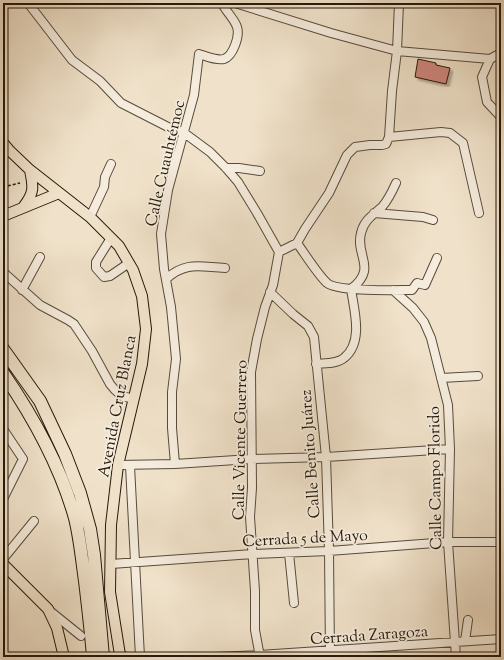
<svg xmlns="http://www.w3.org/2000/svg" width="504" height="660" viewBox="0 0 504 660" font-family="'Sorts Mill Goudy',serif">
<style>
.building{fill:#cf867d;stroke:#25190a;filter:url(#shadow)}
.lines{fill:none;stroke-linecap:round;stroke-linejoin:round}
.minor-casing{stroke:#584b3a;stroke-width:10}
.major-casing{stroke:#25190a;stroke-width:12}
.highway-casing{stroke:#25190a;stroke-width:14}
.path{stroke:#25190a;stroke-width:1.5;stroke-dasharray:3 2;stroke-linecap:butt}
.minor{stroke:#f5ecdd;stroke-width:8}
.major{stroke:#f0e2ca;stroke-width:10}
.highway{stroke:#f0e2ca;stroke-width:12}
.labels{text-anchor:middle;stroke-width:3.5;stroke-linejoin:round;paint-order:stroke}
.street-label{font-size:16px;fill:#25190a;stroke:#f5ecdd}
</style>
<defs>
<filter id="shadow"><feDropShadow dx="3" dy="3" stdDeviation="1" flood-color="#0004"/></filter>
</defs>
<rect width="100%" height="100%" fill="#f0e2ca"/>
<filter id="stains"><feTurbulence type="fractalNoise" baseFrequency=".005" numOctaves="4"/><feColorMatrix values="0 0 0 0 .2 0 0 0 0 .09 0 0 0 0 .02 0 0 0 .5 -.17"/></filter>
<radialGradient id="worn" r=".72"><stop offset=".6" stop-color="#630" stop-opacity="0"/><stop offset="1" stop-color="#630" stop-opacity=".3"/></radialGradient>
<path class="building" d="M418,59L436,63V65L450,68L446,84L415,77Z"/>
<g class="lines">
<g class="minor-casing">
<path id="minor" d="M28,3L72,60L100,81L121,103L170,128L183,132L210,152L226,168L238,182L257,213L279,252L273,285L265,307L257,339L251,372L252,488L250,517L255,591V630L260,657
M235,3L331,33L397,51L490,59
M490,59L482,77L487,102L501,117
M490,59L501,53
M389,137L441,132L450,133L463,143L479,213
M226,168H239L260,171
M374,213L423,217L433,220
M90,217L104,187L105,177L111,164
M111,238L96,262V268L104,277L110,276L129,263
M297,243L305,229L329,193L347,155L355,147L370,145H382L386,144L389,137L392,91L397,51L399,3
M279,252L297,243C305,254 318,275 327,283C338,292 395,290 412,290L417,283L425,285L437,258
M3,272L40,305L68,320L74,324L92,351L110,384L115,390L122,396L134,399
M166,279C186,261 200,267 225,268
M351,289C378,268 355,256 361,233C364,220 373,215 382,207C388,200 392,192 396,183
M22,290L40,257
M393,290L413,308L424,322L431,338L448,405L450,449L448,542L456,657
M270,292L293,314L308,326L314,337L326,457L329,551L330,657
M316,364C325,363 337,364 344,358C364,342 354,310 351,289
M441,378L478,376
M3,429L23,459L3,499
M175,464L172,428V392L176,359L171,307L164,269L161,234L168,190L194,95L199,54C206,56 216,61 224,59C233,56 240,36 237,27C234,18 226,12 222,3
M118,465L175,464L251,459L326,457L450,449
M130,466L140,657
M289,553L294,603
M3,559L34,521
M111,564L253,554L329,551L448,542H501
M50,611L81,636
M465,641L468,620
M215,657L259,655L501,639"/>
</g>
<g class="major-casing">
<path id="major" d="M3,143L9,150L30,170L90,217L119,246L133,270L142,296L146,329L142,364L118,465L111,525L110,592L120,655L124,657
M24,206C35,192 33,186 30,170
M3,216L59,193
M3,564L48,609L57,628L64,657"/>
</g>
<g class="highway-casing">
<path id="highway" d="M3,349L40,401L65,454L80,493L90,529L94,555L103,657
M3,373C34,418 60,465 75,518C80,538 82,560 85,581C88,606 91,632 93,657"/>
</g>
<path class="path" d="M3,187L20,183"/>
<use href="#minor" class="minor"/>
<use href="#major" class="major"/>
<use href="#highway" class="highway"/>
</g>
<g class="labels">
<g class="street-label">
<text transform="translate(164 163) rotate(-77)" y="6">Calle Cuauhtémoc</text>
<text transform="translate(116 406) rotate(-79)" y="6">Avenida Cruz Blanca</text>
<text transform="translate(239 440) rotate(-89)" y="6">Calle Vicente Guerrero</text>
<text transform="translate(309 454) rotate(-94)" y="6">Calle Benito Juárez</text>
<text transform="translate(434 478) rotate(-91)" y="6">Calle Campo Florido</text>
<text transform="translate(305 537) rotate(-3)" y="6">Cerrada 5 de Mayo</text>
<text transform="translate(369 634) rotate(-4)" y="6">Cerrada Zaragoza</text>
</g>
</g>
<rect width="504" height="660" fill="none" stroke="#f0e2ca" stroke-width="16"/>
<rect x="4" y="4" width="496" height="652" fill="none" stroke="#25190a" stroke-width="2"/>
<rect x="8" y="8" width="488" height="644" fill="none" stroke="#25190a"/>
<rect width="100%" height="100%" filter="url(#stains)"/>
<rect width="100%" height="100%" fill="url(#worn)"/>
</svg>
